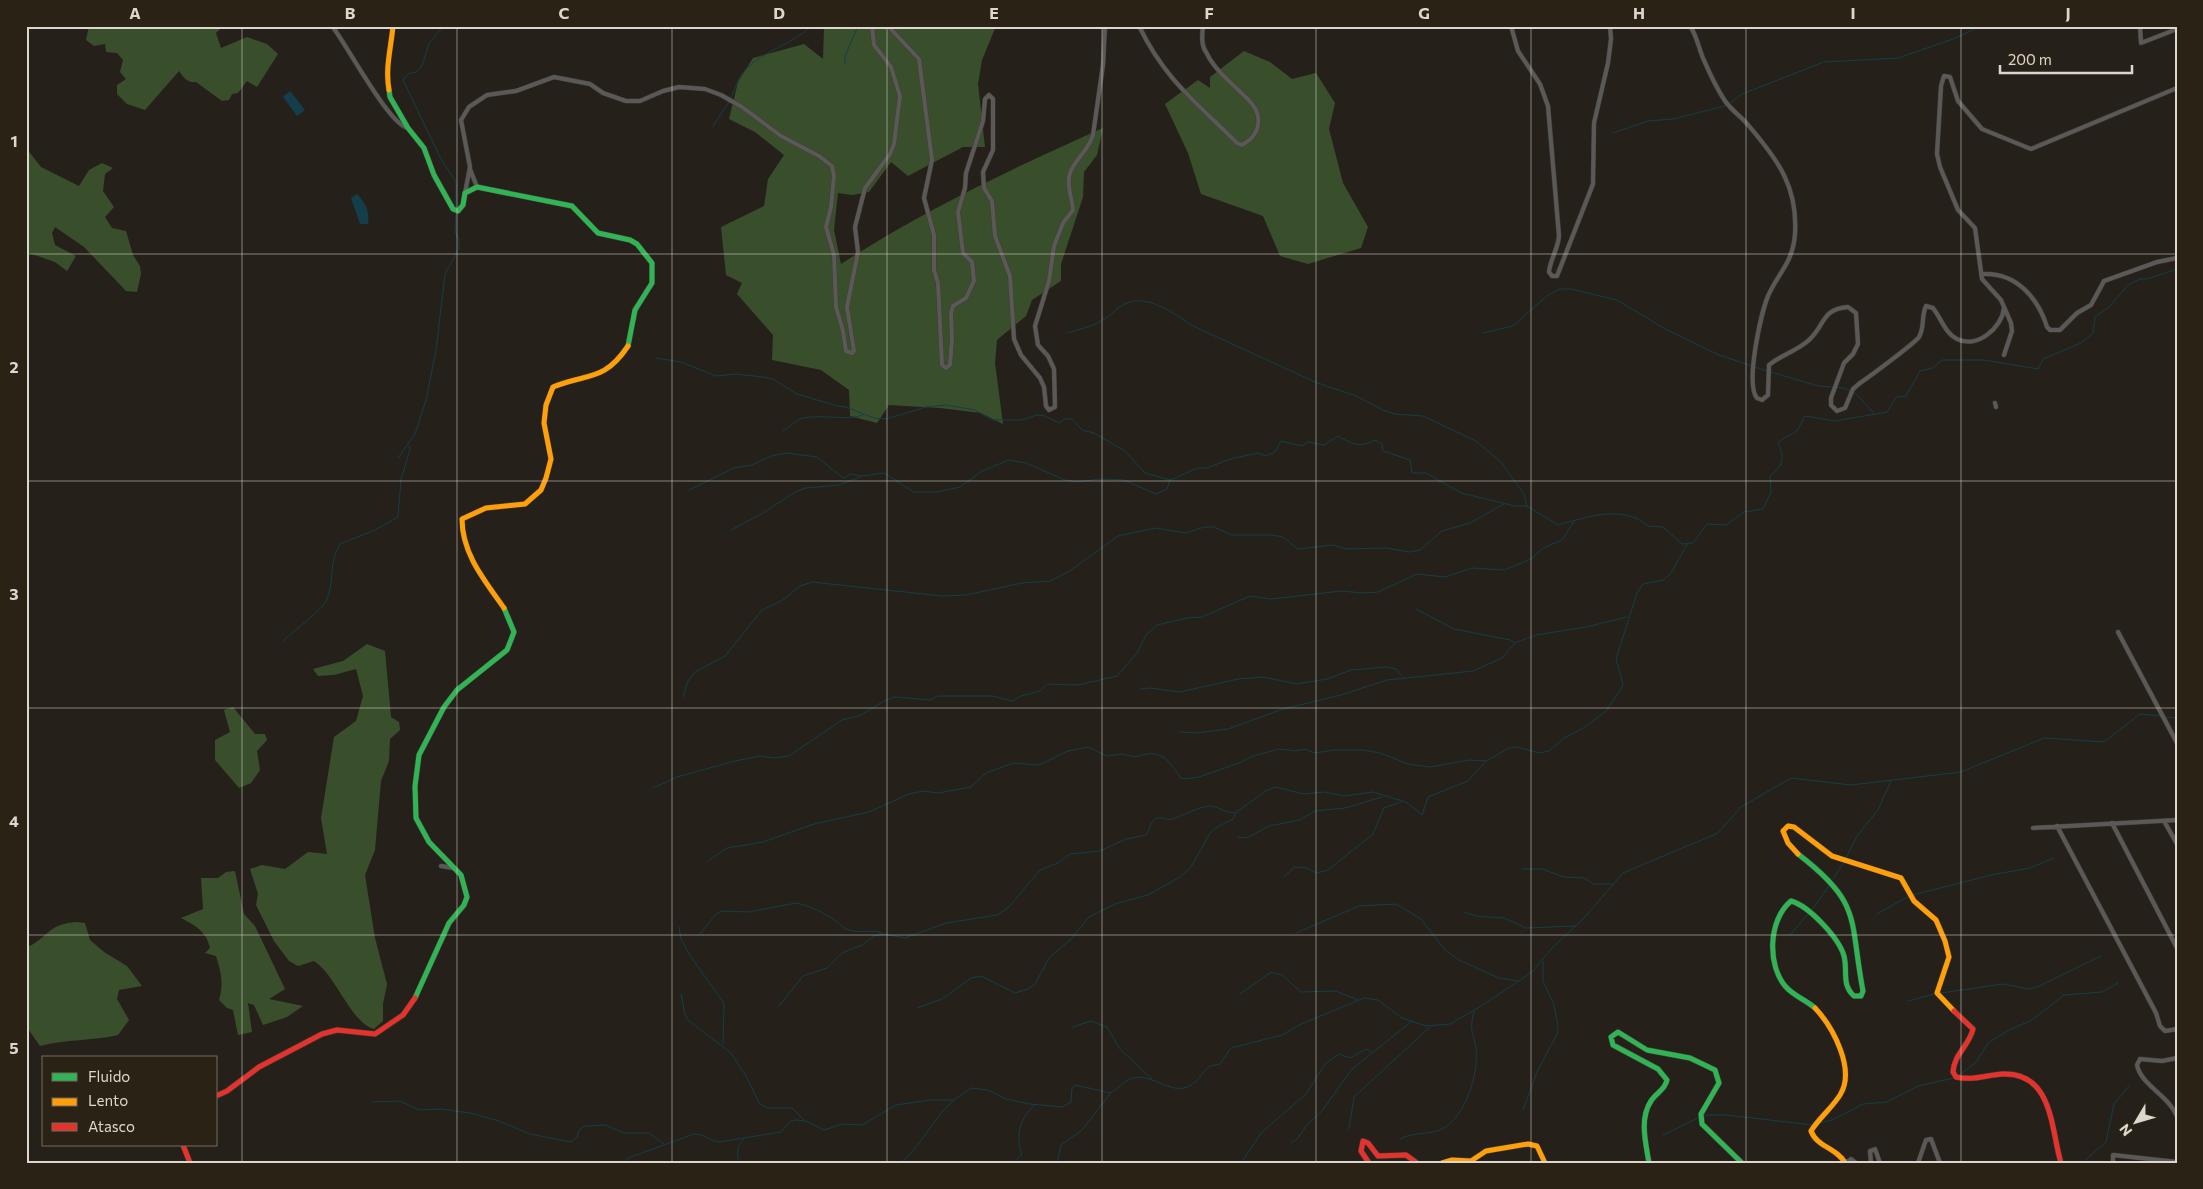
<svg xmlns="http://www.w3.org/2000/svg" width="2203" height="1189" viewBox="0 0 2203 1189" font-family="Commissioner,sans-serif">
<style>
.forest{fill:#394f2c}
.water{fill:#143e4b}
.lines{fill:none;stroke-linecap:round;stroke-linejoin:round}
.stream{stroke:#143e4b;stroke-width:1}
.street-casing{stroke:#423d38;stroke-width:5}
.fast-casing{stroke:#423d38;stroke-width:6}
.slow-casing{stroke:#423d38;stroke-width:6}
.jam-casing{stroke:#423d38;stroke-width:6}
.street{stroke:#5b5957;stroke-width:4}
.fast{stroke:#30b455;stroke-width:5}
.slow{stroke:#ff9f0a;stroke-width:5}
.jam{stroke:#e5322d;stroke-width:5}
.grid{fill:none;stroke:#ddd8cf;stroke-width:1;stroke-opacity:0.55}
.neatline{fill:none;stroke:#ddd8cf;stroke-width:2}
.grid-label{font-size:16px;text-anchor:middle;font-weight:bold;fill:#ddd8cf}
</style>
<rect width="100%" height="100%" fill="#25211a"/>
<path class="forest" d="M89,26H223L216,33L221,48L247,37L267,44L278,54L257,87L247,81L238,93L232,94L229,100L222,101L196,82C187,83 184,78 179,71L145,110L127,104L117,94V85L126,79L120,72L123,60L117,53L106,52L105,44L94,46L86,40Z
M826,26H996L982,60L978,84L985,147H963L908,176L891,162L869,192L852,195L838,193L834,230L841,264C924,210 1013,168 1103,128L1097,155L1084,172L1083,197L1061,264V281L1032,300L1026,316L997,340L995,363L1003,424L981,413L940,408L889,405L877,423L850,416L849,390L821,370L772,360L773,335L737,294L742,283L726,275L721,227L764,206L768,179L784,155L755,132L729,119L738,82L753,58L804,44L823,59L824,28Z
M1244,51L1270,62L1292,79L1316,73L1335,103L1329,129L1343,183L1368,227L1361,248L1308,264L1280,256L1263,216L1201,194L1188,153L1165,104L1198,80L1210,88V77Z
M26,148L41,167L79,186L89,170L102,163L113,168L105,174L103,191L114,207L105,217L112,228L126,231L133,255L140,266L141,274L137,292L126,291L84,247L55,227L52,233L55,245L76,256L67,271L55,262L26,252Z
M367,644L385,651L391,717L399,722L400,730L390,739L389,761L381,781L375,850L365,875L375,938L387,984L383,1004V1021L374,1029C351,1023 336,975 314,961L298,966L289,961L274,941L256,905L258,894L250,869L262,865L285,869L308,852L327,854L321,818L334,737L356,721L363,696L356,669L334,675L318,676L313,669L343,661Z
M233,707L255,734H265L267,740L257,751L260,770L251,783L239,788L215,760V740L230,732L224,710Z
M235,871L244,914L255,926L285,989L269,999L303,1006L287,1017L263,1025L254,1005L248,1003L252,1032L238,1035L233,1010L227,1008L219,1000C224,984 221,972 216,956L205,953L210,948C206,931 196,926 181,918L203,909L201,878H218L226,872Z
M77,922L85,923L90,940L104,952L127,966L142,986L119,990L117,999L129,1020L118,1035C92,1041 66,1039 40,1046L26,1026V945L30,946C51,934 49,924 77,922Z"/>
<path class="water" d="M290,91L305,110L297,116L283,97Z
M357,194C365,202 370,212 368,224H360L351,198Z"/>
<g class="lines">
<path class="stream" d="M444,26L429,43L422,66L416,72L408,74L403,80L441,159L456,182V209
M845,64V56L858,26
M731,98C735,89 738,78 745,70C764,50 792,45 811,26
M1729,104L1742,94L1824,62L1898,58L1953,39L1981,26
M713,126L729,102
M1613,133L1648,121L1673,119L1725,106
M1068,333C1079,329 1091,327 1101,321C1110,317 1118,306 1127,303C1147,294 1176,314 1191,325L1315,382L1356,396L1383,410L1395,414L1423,416L1476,441L1500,461L1524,494L1527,506
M1483,333L1513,326L1548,295L1560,289H1571L1617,300L1667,330L1719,355L1767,371
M656,358L681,362L716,376L735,374L763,377L773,379L797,394L837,406L846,407L874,418L886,419L926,407L946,405L975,410L992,420H1021L1037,415L1045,416L1059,423L1065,419H1072L1082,430L1094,433L1125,451L1145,473L1170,480L1198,468H1207L1230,459L1258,453L1266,456L1275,452L1281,441L1302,446L1308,442L1324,445L1338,436C1352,444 1360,448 1375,440L1382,444L1383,451L1410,460L1412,473H1426L1461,493L1515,506H1527L1558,525C1587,517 1623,504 1648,526L1663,527L1682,544L1693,543L1707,524L1726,525L1744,512L1763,509L1771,492L1770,476C1785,463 1784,459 1778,442L1797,431L1805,416L1835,421L1887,412L1896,397L1906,396L1920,371L1933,368L1942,360H1984L2038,369L2043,359L2081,343L2093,333L2095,317L2109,307L2128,285L2140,279H2147L2177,269
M1771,372L1818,386L1844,388L1855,393L1875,414
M783,431C790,427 796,420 803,418C821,414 849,421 863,415
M398,458L415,434L426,400L436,350L445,274L459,248V240L455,231L456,213
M689,490L734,468L752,465L771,456L786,453L817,457L843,478L851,474L861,476
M731,530L763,513L795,492L806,488L840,485L862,476L884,473L914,492H937L960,487L982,471L1009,460L1026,463L1065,480L1077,482L1100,479L1124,480L1156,494L1167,489L1170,480
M1416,609L1454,629L1510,640L1515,643
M283,641C293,631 321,611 326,601C335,583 328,563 340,544L375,530L398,517L401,479L410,450L409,446
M1140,689L1150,688L1180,692L1238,679L1263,677L1297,684L1327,679L1351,670L1387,667L1396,669L1403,677
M683,697L688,681L695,672L725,656L762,610L783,600L800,586L812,582L942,596L966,595L1022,583L1050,581L1068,572L1118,536L1155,528L1186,533L1204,527H1214L1232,535H1272L1283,537L1298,549L1333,545L1346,549L1386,548L1409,552L1420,550L1442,531L1470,523L1504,504
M2166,717L2177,718
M1180,732L1197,733L1228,729L1283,709L1341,695L1387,680L1473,671L1502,658L1515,643L1536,635L1586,627L1627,617
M653,788L677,777L735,761L760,756L774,758L789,756L842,720L861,715L884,701L895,697L930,700L938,696H993L1012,701L1021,696L1040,691L1047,684L1078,685L1117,676L1137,653L1146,635L1157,625L1187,618L1202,617L1250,596L1271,599L1341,591L1363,593L1378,592L1417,574L1445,577L1472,568L1504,570L1531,559L1543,548L1562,540L1575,520
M1238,837L1247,838L1269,826L1300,820L1315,811L1345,808L1382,797
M1846,858L1857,836L1878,810L1891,781
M708,861L727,848L763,842L814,824L869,812L909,794L923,791L938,793L971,787L986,773L1013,763L1039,765L1068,751L1088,747L1107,756L1121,754L1136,757C1158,748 1168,758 1180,777L1184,779L1199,777L1239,763L1253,756L1279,749L1296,751L1305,749L1314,753L1335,750H1363L1380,753L1408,764L1430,767L1469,760L1486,761
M1522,869H1542L1564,877L1584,878L1594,884H1613
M1284,877L1294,867L1306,868L1317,873L1328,870L1373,834L1384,808L1401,802
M1833,879L1844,862
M1913,895L1991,875L2030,868L2054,858
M1812,910L1831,883
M1464,912L1476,916L1504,918L1526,928L1575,926
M1877,914L1909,896
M679,927L681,939L691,957L724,1003L723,1044
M1296,933L1359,906L1396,904L1421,919L1445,950L1459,960L1499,978L1517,981
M700,934L716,914L722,911L749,912L796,903C808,905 825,913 836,921C840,924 843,928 849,930C861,934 873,928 884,934
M1790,935L1809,913
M1941,993L2003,984L2029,989L2037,987L2101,956
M681,994L685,1014L689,1021L731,1053L746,1076L759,1103L767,1108H792L804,1120
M1240,994L1271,972L1282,975L1301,992L1336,991L1358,1000
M1908,1001L1934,994
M779,1006L803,976L827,968L842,953L862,945L874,936L884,934L905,938L946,923L997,915L1008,908L1040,870L1058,863L1070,854L1100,851L1126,839L1146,835C1150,831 1149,825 1153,821C1158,814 1165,821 1172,819C1182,816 1198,807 1209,806C1218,806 1226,813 1235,813L1266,791L1276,787L1303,794L1324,792L1345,796L1373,792L1406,802L1422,815L1428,797L1468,781L1486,761L1509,748L1518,747L1539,753L1549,751L1564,738L1585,727L1606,711L1621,689L1623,684L1616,659L1637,593L1643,584L1663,580L1671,573L1688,543
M917,1008L942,999L971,978L981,976L1015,993L1028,989L1035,984L1049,958L1071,939L1089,917L1115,904L1148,895L1180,877L1191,867L1210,833L1217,827L1233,819L1236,813
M1073,1027L1091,1021L1107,1027L1120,1049L1152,1079
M1960,1075L1976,1062L1988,1043L2009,1030L2032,1020L2064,995L2102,992L2118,983
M372,1102L400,1101L419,1110L441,1109L470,1113L496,1120L530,1134L571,1142L577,1137L579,1130L585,1126L605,1125L624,1133H649L664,1144
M1523,1110L1537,1072L1557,1034L1558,1026L1554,1005L1543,981V961
M1704,1115H1727L1812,1125
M1818,1123L1832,1120L1863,1104L1887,1102L1918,1086L1954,1078
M1349,1129L1354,1097L1430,1027
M1663,1135L1700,1117
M1400,1139C1413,1131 1430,1136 1444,1128C1466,1115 1479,1073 1476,1048C1473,1029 1469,1033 1474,1011
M1291,1143L1297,1139L1307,1125L1322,1111L1352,1069L1412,1021
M623,1163L628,1158L694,1134C705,1134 710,1141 719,1142L781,1132L791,1121L796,1120L806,1121L824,1130L843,1124L862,1125L896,1105L930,1100H954L971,1088L988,1090L1006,1099L1030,1104L1062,1107L1071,1102L1072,1088L1076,1085L1110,1093C1119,1089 1124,1080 1133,1078C1151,1073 1170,1094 1187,1087C1198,1083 1201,1073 1210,1066L1220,1064L1231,1048L1282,1035L1301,1024L1364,998L1378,1000L1402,1018L1426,1026L1450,1024L1483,1005L1532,972L1552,948L1584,918L1623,873L1718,833L1741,807L1791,778L1851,785L1961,772L2044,738L2104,742L2140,714L2162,716
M739,1163C737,1153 736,1146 744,1139
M900,1163C922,1146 932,1119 953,1101
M1014,1163L1022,1154C1015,1136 1020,1117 1035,1105
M1057,1163L1061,1145L1082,1130L1110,1094
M1241,1163L1262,1132L1306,1094L1325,1064L1339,1054L1350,1058L1366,1049L1372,1052
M2082,1163L2106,1142L2114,1104L2129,1086"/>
<g class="street-casing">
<path id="street" d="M332,26C347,45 389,125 408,128
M888,26L919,59L932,160L924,198L934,235V270L938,283L942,365L946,368L950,365L952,339L951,313L953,306L966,298L974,281L972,262L963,253L958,212L965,188L966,173L983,121L985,99L989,95L993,99V150L983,172L984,188L992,201L995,236L1010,276L1014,339L1021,355L1040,378L1044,387L1046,406L1049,410L1055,407L1054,369L1048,356L1038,345L1035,326L1049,281L1054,246L1063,223L1073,210C1072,198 1066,184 1070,173C1075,159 1089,150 1093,135L1103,65L1105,26
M1139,26C1165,80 1197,103 1237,143L1242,145C1249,141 1255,136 1257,129C1264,107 1243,96 1230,82C1221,74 1211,63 1206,52C1201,45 1202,35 1203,26
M1511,26L1518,51L1540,84L1548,106L1559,236C1558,249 1550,260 1549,272L1552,276H1557L1593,184L1594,123L1608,63L1611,39L1610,26
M1690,26C1697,36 1698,46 1703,58C1709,72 1717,89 1725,101C1732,111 1742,117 1749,126C1778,160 1798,187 1795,234C1793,263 1778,273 1768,296C1761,313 1745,384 1757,398L1762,400L1768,395L1769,365C1781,355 1797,351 1809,340C1825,326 1821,309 1848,307L1856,313L1858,344L1853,354L1844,363L1831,398V405L1837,411L1845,408L1853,389L1860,383C1869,377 1915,343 1919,337C1925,327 1921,316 1926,306L1933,308C1941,318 1945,333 1957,339C1977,349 2002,328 2004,308
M2140,26L2141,43L2177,29
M470,169L477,187
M465,193L470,167L461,120L469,107L487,95L516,91L554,77L590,84L603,93L626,101H640L663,91L679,87L705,89L721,95L742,107L781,136L819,156L832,166L834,176L831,207L826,227L834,255L836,307L843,331L846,351L852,353L854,351L847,307L858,252L855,227L865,188L890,154L894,144L900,96L891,67L874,45L872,26
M1983,274C2016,272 2038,298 2047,327L2050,330H2060L2077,313L2091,305L2104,281L2157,262L2177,258
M2004,355L2012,331L2011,323L2001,300L1982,279L1975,228L1958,210L1940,167L1937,154L1941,86L1944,76L1950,77L1958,101L1982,129L2031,149L2177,88
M1995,403L1996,407
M2118,632L2177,743
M2164,821L2177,844
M2112,823L2177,948
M2057,826L2156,1013L2160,1026L2165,1031L2177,1029
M2033,828L2177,820
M441,866L453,868
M2177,1058L2162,1061L2140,1059L2137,1065C2141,1085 2168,1095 2177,1116
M1845,1161L1848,1162L1851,1159L1856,1163
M1871,1163L1870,1151L1875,1149L1880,1163
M1918,1163L1926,1140L1931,1139L1940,1163
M2113,1163V1155L2177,1162"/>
</g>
<g class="fast-casing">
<path id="fast" d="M389,90L390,97L408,128L424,148L434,175L453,209L458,211L463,205L465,193L477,187L572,206L598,233L630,240L637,244L652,263V283L635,310L628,346
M1798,854C1863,904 1849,918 1863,991L1861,996H1854C1841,984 1848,971 1844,956C1839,938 1809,906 1791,901C1768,920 1767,966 1786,987C1794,996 1806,1000 1815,1008
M415,998L449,923L464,905L467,897L461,875L429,842L416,818L415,786L419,755L444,707L457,690L507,650L514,632L504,608
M1649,1163C1646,1144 1639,1119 1651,1101C1656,1093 1665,1090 1667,1080L1658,1069L1613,1045L1611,1037L1618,1032L1647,1050L1690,1058L1715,1070L1719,1083L1701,1114L1702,1124L1742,1163"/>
</g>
<g class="slow-casing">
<path id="slow" d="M389,90C385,68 391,48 393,26
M504,608C485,581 462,554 462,519L486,508L525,504L541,490L546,478L551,459L544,423L546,405L553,387C587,373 604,382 628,346
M1798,854L1788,843L1783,831L1788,826L1794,827L1832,856L1901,878L1914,901L1936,920L1945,941L1949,957L1937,993L1954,1011
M1815,1008C1833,1027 1856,1070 1840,1095C1832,1108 1819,1118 1811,1131C1817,1147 1837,1148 1845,1163
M1442,1163L1452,1160L1471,1161L1486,1151L1528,1144L1537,1146L1545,1163"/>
</g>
<g class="jam-casing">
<path id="jam" d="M1954,1011L1973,1029C1969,1046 1954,1054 1953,1072L1956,1077C1972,1081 1986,1075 2003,1074C2053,1072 2051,1130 2061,1163
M216,1096L227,1091L259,1067L322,1034L337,1030L375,1034L403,1015L415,998
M183,1145L190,1163
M1369,1163L1361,1151L1363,1141L1368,1143L1378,1156L1406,1155L1417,1163"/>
</g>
<use href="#street" class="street"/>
<use href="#fast" class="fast"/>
<use href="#slow" class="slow"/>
<use href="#jam" class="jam"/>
</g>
<path class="grid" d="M242,26V1163M457,26V1163M672,26V1163M887,26V1163M1102,26V1163M1316,26V1163M1531,26V1163M1746,26V1163M1961,26V1163M26,254H2177M26,481H2177M26,708H2177M26,935H2177"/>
<rect width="2203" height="1189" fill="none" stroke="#2a2215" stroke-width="55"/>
<rect x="42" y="1056" width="175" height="90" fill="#2a2215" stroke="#726b5f"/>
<rect x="52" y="1073" width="25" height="8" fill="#30b455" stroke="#726b5f"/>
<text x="88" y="1082" font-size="15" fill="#ddd8cf">Fluido</text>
<rect x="52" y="1098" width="25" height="8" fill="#ff9f0a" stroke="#726b5f"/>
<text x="88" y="1106" font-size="15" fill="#ddd8cf">Lento</text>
<rect x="52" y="1123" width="25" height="8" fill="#e5322d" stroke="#726b5f"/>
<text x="88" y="1132" font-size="15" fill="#ddd8cf">Atasco</text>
<g transform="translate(2136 1122) rotate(232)" stroke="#2a2215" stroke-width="4" paint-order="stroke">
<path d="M0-4L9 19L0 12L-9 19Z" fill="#ddd8cf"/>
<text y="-8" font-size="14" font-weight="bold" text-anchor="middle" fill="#ddd8cf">N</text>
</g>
<path d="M2000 65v8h132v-8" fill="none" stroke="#ddd8cf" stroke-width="2.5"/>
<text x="2008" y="65" font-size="15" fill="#ddd8cf" stroke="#2a2215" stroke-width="4" paint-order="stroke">200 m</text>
<rect x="28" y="28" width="2148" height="1134" class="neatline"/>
<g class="grid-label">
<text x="135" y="19">A</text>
<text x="350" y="19">B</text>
<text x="564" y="19">C</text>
<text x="779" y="19">D</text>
<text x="994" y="19">E</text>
<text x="1209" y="19">F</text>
<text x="1424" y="19">G</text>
<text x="1639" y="19">H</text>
<text x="1853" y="19">I</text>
<text x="2068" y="19">J</text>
<text x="14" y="147">1</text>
<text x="14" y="373">2</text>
<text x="14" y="600">3</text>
<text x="14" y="827">4</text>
<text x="14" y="1054">5</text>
</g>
</svg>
